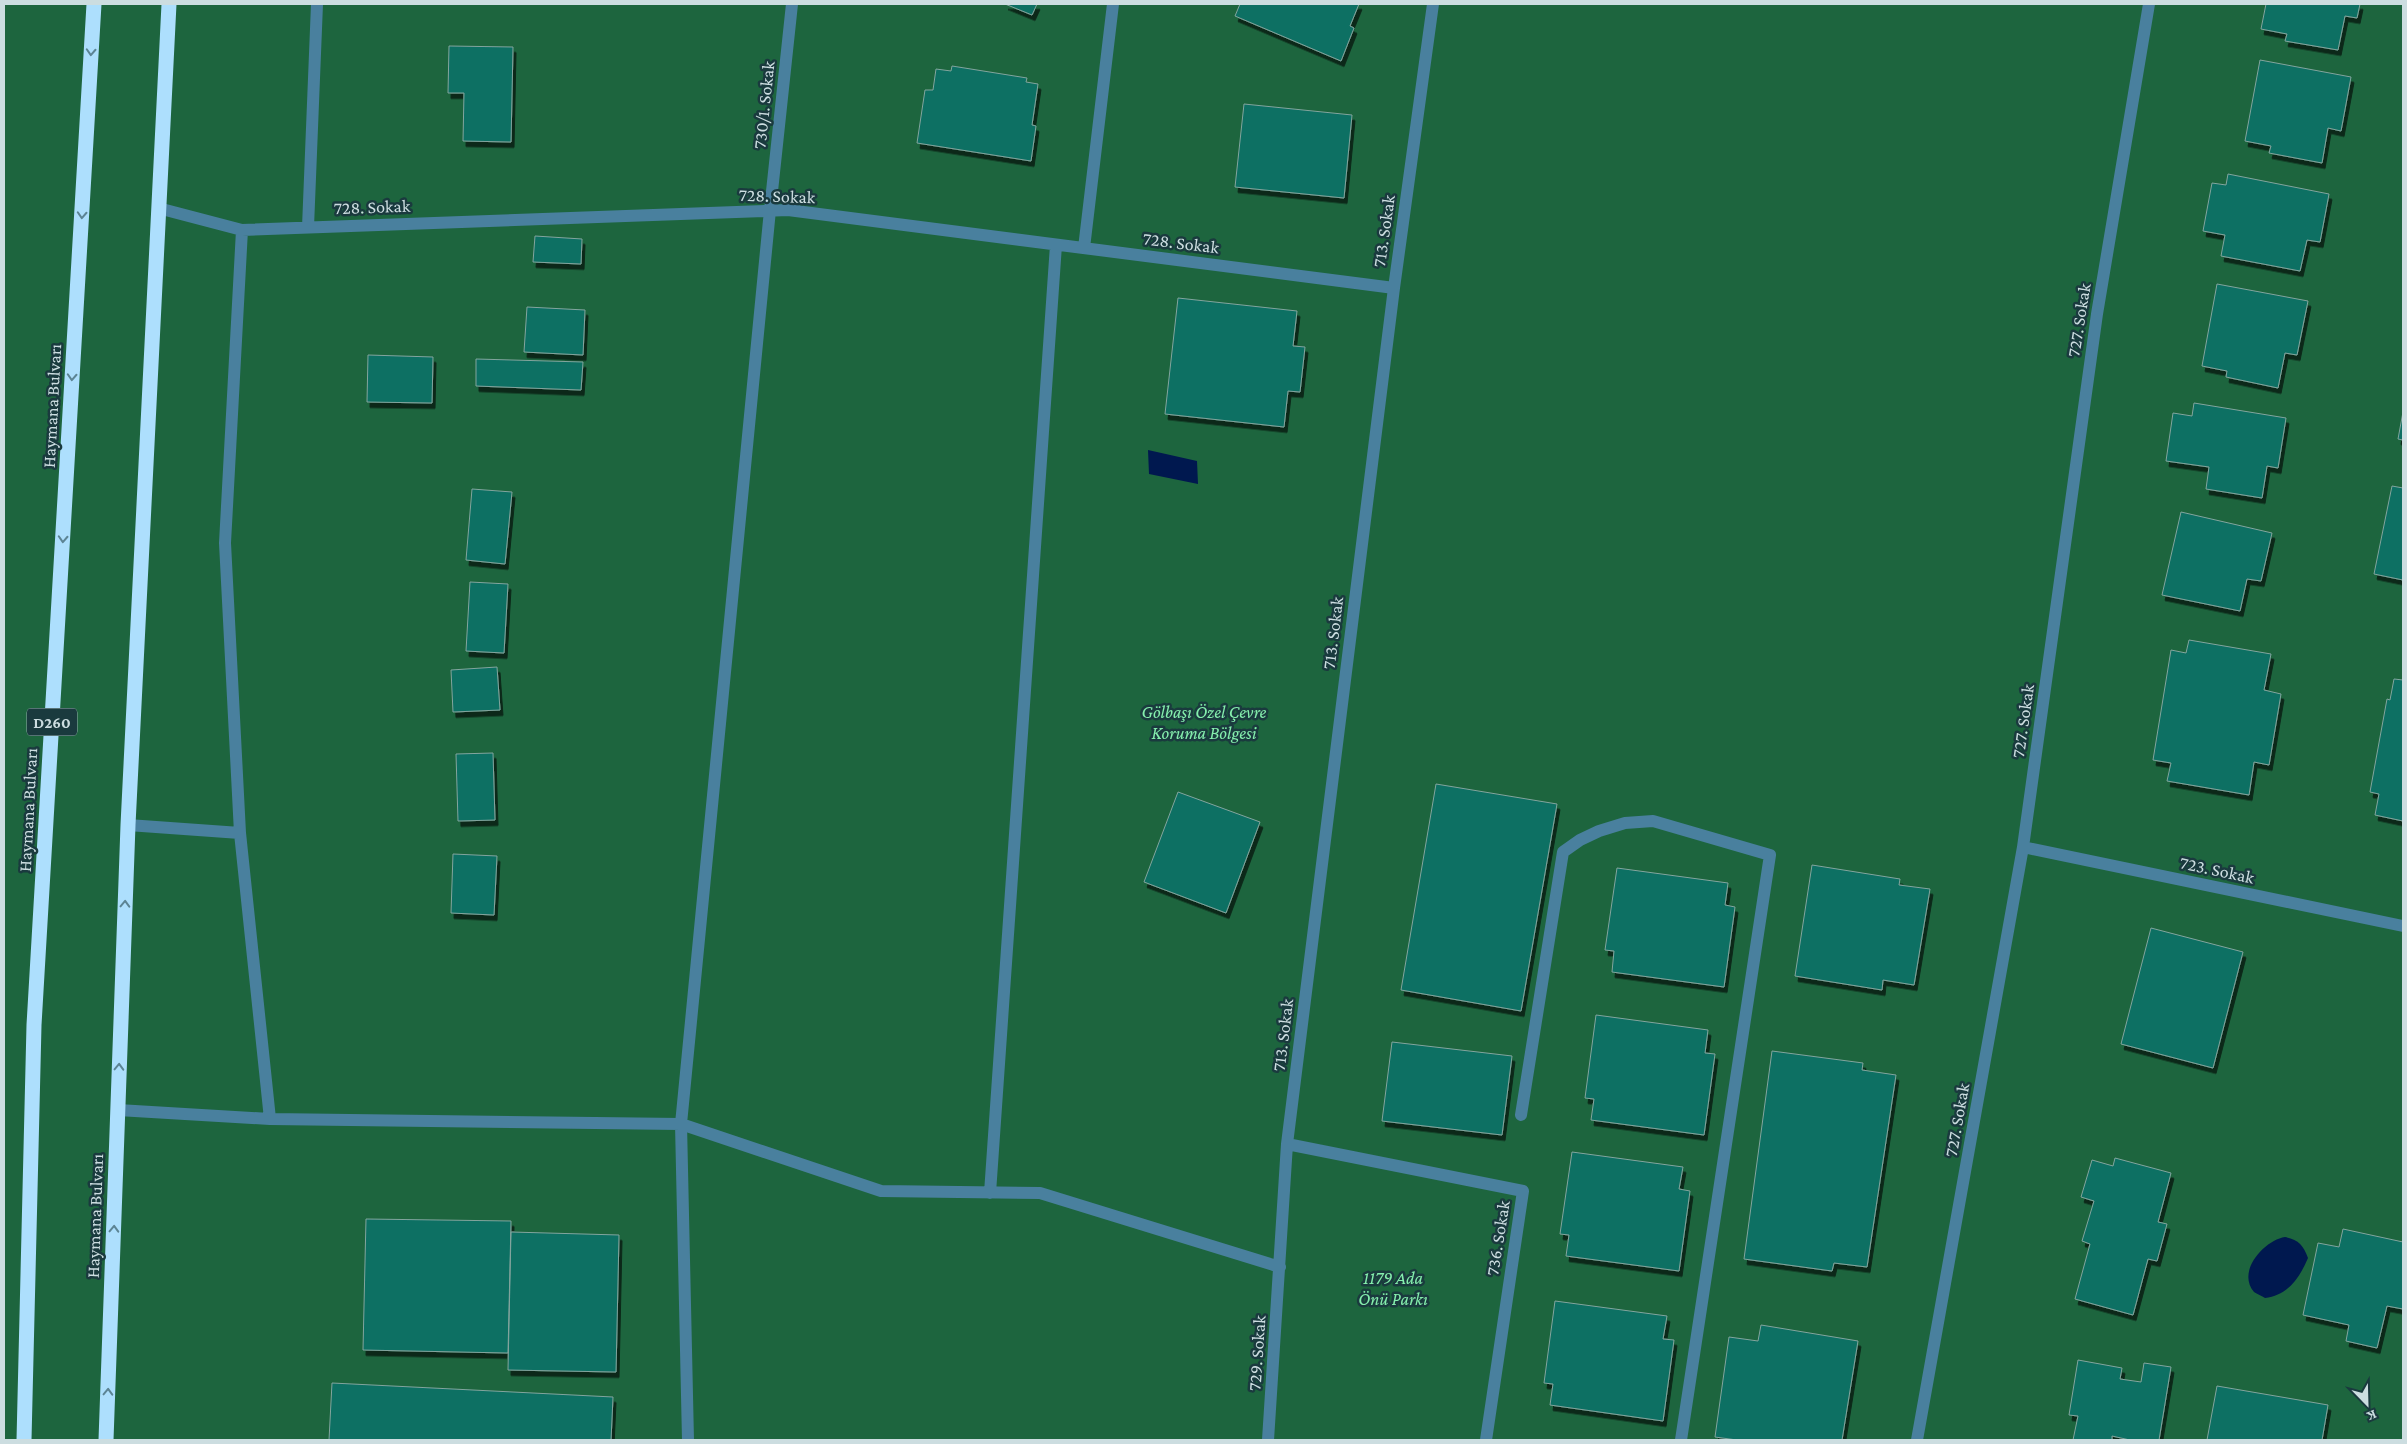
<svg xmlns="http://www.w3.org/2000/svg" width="2407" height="1444" viewBox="0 0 2407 1444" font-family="'Crimson Pro',serif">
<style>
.green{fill:#1d653e}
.water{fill:#00184f}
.building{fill:#0b6f63;stroke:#83a59e;filter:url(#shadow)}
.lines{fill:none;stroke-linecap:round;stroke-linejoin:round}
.minor{stroke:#49809e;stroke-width:12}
.highway{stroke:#addffd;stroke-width:15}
.oneway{stroke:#5c8494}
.labels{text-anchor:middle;stroke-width:5;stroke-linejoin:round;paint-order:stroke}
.shield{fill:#1a3a3e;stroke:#97acaf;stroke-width:1}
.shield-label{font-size:16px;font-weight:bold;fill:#ccdde0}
.street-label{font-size:18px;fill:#ccdde0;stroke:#1a3a3e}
.park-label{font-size:18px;font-style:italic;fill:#85efad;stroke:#1a3a3e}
</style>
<defs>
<filter id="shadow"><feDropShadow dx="3" dy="5.5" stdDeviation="0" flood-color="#0009"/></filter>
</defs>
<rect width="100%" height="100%" fill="#1a3a3e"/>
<path class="green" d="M4,4H2403V1440H4Z"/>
<path class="water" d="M1148,450L1197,461L1198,484L1149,474Z
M2285,1237C2299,1240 2303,1245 2308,1258C2299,1279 2288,1295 2265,1298C2262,1296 2257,1294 2254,1292C2236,1271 2265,1240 2285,1237Z"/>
<path class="building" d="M1005,4H1037L1032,15Z
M1240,4H1359L1350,26L1354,28L1341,61L1235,16Z
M2266,4H2360L2357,18L2345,16L2338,50L2285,41L2287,34L2261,29Z
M449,46L513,47L511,142L463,141L464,93H448Z
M2260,60L2351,77L2341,131L2328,128L2322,163L2269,153L2271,146L2245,141Z
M952,66L1027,78L1026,82L1038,84L1032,125L1036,126L1031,161L917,143L925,90H933L936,69L951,71Z
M1244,104L1352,115L1344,198L1235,187Z
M2228,174L2329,194L2320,242L2307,240L2300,271L2221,256L2225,235L2203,231L2212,183L2226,185Z
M535,236L582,239L581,264L533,262Z
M2217,284L2308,301L2297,355L2285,353L2278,388L2226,377L2227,371L2202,366Z
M1178,298L1297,311L1293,346L1305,347L1300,392L1288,391L1284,427L1165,414Z
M527,307L585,310L583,355L524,352Z
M368,355L433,357L432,403L367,402Z
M476,359L583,362L581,390L476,386Z
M2194,403L2286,418L2278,468L2267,466L2262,498L2206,489L2209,467L2166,461L2173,413L2192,416Z
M2403,412V440L2398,439Z
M2392,486L2403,488V580L2374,574Z
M472,489L512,492L505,564L466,560Z
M2181,512L2272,533L2261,581L2247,579L2240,611L2162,595Z
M470,582L508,584L504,653L466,651Z
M2189,640L2271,654L2264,690L2281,694L2269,765L2254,762L2249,795L2167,781L2171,763L2153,760L2171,650L2186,653Z
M497,667L500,710L453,712L451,670Z
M2394,679L2403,680V821L2375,815L2379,794L2370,792L2387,699L2390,700Z
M493,753L495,820L458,821L456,754Z
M1436,784L1557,804L1521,1011L1401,990Z
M1178,792L1260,822L1226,913L1144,882Z
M453,854L497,856L494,915L451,913Z
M1812,865L1900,879L1899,885L1930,889L1914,985L1883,980L1882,990L1795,976Z
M1617,868L1728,883L1725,905L1735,907L1724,987L1612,972L1614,951L1605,950Z
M2151,928L2243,952L2213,1068L2121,1044Z
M1596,1015L1708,1030L1705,1053L1715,1054L1704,1135L1591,1120L1594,1099L1585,1098Z
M1392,1042L1512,1056L1502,1135L1382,1121Z
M1772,1051L1863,1063L1862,1070L1896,1075L1867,1267L1834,1263L1832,1271L1744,1259Z
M1572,1152L1683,1167L1679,1189L1690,1191L1679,1271L1566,1256L1569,1235L1560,1234Z
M2115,1158L2171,1173L2158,1222L2167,1224L2157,1261L2148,1259L2133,1315L2075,1299L2090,1244L2082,1241L2094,1201L2081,1197L2092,1160L2113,1166Z
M366,1219L511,1221L508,1353L363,1350Z
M2343,1229L2403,1242V1309L2387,1306L2377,1348L2346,1341L2349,1325L2303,1315L2318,1243L2339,1247Z
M511,1232L619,1235L616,1372L508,1370Z
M1555,1301L1667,1316L1663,1339L1674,1340L1663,1421L1550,1405L1553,1384L1544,1383Z
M1761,1325L1858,1341L1842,1440H1737L1715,1437L1729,1337L1758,1341Z
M2078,1360L2122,1368L2120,1379L2141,1382L2144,1363L2171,1367L2159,1440H2130L2112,1436V1440H2073L2078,1416L2069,1415Z
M332,1383L613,1397L611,1440H329Z
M2217,1386L2328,1405L2322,1440H2207Z"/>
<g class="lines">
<path class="minor" d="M158,208L242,230L788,210L1394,288
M308,227L317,4
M242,230L225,543L240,833L270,1119
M1084,248L1113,4
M128,825L240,833
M2023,847L2403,926
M118,1110L270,1119L681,1124L881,1191L1040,1193L1280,1267
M1521,1115L1563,852L1580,840L1599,831L1625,823L1653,821L1770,855L1681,1440
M1287,1144L1523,1191L1486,1440
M990,1193L1056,245
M688,1440L681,1124L770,210L792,4
M1268,1440L1287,1144L1394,288L1433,4
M1917,1440L2023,847L2097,314L2149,4"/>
<path class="highway" d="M24,1440L34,1025L94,4
M106,1440L128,825L169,4"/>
</g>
<defs><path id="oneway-chevron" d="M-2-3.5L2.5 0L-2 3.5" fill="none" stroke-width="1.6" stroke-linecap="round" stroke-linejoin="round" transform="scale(1.25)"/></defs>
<g class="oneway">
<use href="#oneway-chevron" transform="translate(91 52) rotate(93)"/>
<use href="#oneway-chevron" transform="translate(82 215) rotate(93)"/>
<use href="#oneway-chevron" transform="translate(72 377) rotate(93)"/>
<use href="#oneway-chevron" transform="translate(63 539) rotate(93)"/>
<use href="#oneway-chevron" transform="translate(125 904) rotate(-88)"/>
<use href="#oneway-chevron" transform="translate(119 1067) rotate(-88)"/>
<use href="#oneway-chevron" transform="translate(114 1229) rotate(-88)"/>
<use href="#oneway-chevron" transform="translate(108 1392) rotate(-88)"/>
</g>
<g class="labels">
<rect class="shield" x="27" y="708.5" width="50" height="27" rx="4"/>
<g class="shield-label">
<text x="52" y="728">D260</text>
</g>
<g class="street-label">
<text transform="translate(764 105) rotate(-84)" y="6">730/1. Sokak</text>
<text transform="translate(777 196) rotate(2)" y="6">728. Sokak</text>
<text transform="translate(372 207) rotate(-2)" y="6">728. Sokak</text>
<text transform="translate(1384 231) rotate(-82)" y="6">713. Sokak</text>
<text transform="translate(1181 243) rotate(7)" y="6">728. Sokak</text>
<text transform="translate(2079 320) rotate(-81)" y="6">727. Sokak</text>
<text transform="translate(52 406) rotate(-87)" y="6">Haymana Bulvarı</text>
<text transform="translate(1333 633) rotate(-83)" y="6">713. Sokak</text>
<text transform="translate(2023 721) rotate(-82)" y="6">727. Sokak</text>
<text transform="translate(28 810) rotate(-87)" y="6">Haymana Bulvarı</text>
<text transform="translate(2217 870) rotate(12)" y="6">723. Sokak</text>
<text transform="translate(1283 1035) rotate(-83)" y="6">713. Sokak</text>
<text transform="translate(1957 1120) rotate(-80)" y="6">727. Sokak</text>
<text transform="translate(95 1216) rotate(-88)" y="6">Haymana Bulvarı</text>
<text transform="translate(1498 1238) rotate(-81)" y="6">736. Sokak</text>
<text transform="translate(1257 1353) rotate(-86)" y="6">729. Sokak</text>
</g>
<g class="park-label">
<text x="1204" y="718">Gölbaşı Özel Çevre<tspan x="1204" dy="21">Koruma Bölgesi</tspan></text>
<text x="1393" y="1284">1179 Ada<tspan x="1393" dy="21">Önü Parkı</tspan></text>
</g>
</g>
<rect width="2407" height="1444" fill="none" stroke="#ccdde0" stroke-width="10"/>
<g transform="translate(2367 1404) rotate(157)" stroke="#1a3a3e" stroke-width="4" paint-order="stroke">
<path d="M0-4L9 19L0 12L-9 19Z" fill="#ccdde0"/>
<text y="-8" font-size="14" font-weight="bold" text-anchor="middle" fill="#ccdde0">K</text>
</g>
</svg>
